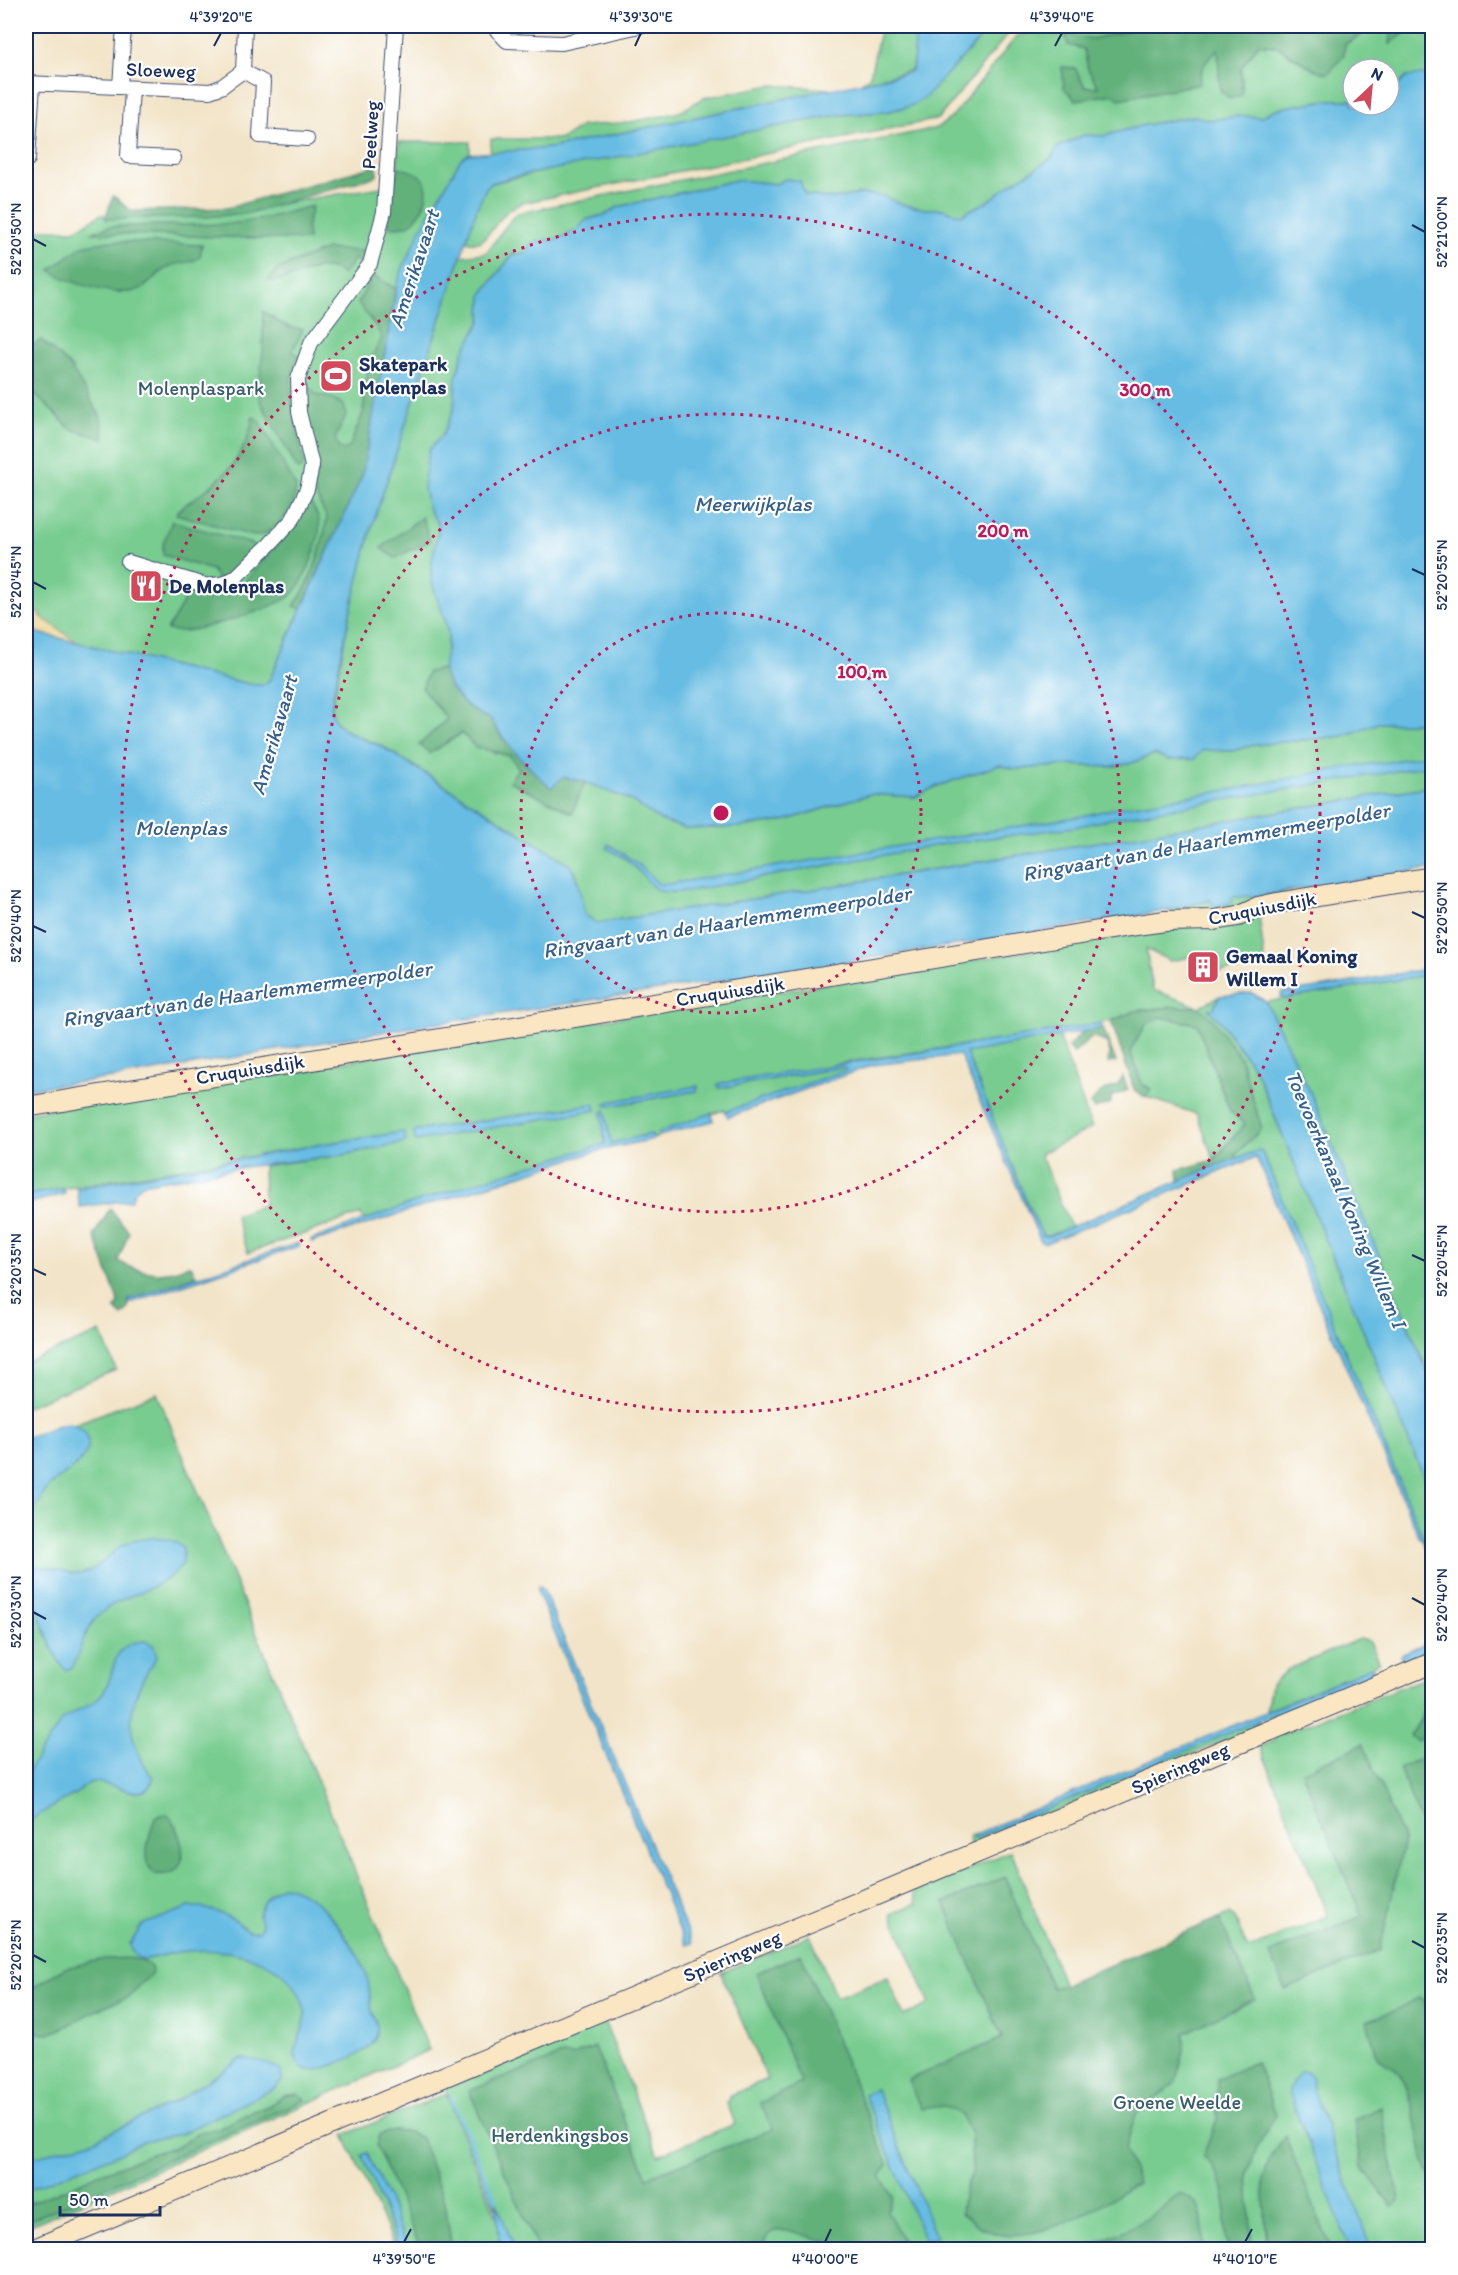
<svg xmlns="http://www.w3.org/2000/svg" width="1458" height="2275" viewBox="0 0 1458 2275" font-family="Itim,sans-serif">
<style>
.green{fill:#78cc90;stroke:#4a7e77;stroke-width:1.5;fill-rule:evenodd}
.forest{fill:#62b07a;stroke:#3e706c;stroke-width:1.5}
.sand{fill:#eeda9e;stroke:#84847e;stroke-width:1.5}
.water{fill:#66bce3;stroke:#4076a0;stroke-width:1.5}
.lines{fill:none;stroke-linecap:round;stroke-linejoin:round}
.stream{stroke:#66bce3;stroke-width:4}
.street-casing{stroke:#3b4a6e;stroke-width:16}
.secondary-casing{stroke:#3b4a6e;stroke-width:22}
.street{stroke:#fff;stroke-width:14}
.secondary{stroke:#fbe6c4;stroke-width:20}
.ticks{fill:none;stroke:#1b2f5e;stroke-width:2}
.ring{fill:none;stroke:#c2185b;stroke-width:3;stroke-dasharray:3 6}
.labels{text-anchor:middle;stroke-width:4.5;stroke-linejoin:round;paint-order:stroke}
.street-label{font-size:20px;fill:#1b2f5e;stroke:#fff}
.poi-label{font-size:20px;font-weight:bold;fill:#1b2f5e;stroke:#fff;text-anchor:start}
.park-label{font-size:20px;fill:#375e6d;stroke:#fff}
.water-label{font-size:21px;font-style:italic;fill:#35608d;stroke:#fff}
.centre{fill:#c2185b;stroke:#fff;stroke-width:3}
.ring-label{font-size:18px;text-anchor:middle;font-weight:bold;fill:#c2185b;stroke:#fff;stroke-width:4.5;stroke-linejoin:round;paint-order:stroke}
.neatline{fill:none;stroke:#1b2f5e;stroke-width:2}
.ticks-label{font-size:15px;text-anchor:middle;fill:#1b2f5e}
</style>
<rect width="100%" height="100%" fill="#fff"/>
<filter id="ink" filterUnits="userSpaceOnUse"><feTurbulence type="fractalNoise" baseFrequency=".0167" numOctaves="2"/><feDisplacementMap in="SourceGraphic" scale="12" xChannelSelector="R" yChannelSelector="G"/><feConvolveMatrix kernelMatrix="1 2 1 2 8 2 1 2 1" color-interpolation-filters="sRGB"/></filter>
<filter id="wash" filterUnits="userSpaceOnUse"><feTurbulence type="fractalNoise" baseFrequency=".008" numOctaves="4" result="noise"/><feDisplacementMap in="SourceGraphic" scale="24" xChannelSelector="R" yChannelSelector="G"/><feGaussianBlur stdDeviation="1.35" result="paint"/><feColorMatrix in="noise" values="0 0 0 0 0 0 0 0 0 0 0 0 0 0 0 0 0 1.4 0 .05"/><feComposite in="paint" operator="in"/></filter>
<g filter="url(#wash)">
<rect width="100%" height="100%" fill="#f2e4c8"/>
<path class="green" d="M881,26H915V46L912,70L860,83L870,76Z
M988,26H1021L1012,29L938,119L522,203L508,210L484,239L479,242H466C472,223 476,196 492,183L557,168L794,123L839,115L885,112L910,106L984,34Z
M1069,26H1147L1068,45L1084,49L1088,69L1098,87H1085L1075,68L1076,100L1114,94L1201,68L1208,57L1219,48L1220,90L1242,95L1241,68L1258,44L1277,46L1313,69L1345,44L1361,35L1360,26H1432V81L1431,79L1407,77L1389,94V69H1353V100H1328L1297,105L1276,109L1261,117L1240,116L1210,120L1193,116L1140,126L1104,136L1084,135L1058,147L1051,159L1012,183L987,202L960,215L943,209H925L900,204L884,196L860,194L834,199L805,195L800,182L786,179L776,184L737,180L618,207L607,214L586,220L577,230L558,239L532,242L525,254H513L482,294L481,321L464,351L456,378L455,409L443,435L429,450V510L439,525L431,577L435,593L445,616L448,636L444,669L428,672L447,719L430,753L462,733L475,747L510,756L519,768L510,781L572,812L585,782L630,800L660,820L686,829L739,827L784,821L870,794L915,797L937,786L999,765L1016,769L1073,765L1109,767L1132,763L1155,754L1168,760L1203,750L1232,751L1254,745L1343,736L1378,723H1421L1432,719V786L816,889L597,923L585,915L578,890V879L575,871L568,863L382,746C363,738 338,733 331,712L350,613L372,526L461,256L486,253L512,218L518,213L937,128L951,118L1016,37L1032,30Z
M772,85L830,89L550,148L490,153L491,139H562L582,126L630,122L667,115L682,111L703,98Z
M399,142H470V154H468C442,195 414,236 398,281L379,382L318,570L270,679C263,688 255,685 244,683L26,630V230H75L100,215L237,211L423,180L417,174L397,167Z
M1298,889C1255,902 1211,921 1165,911L1211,900Z
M1259,914L1265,965L1218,972L1213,953L1170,961L1146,949L1153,990L1199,1007L1220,996L1213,1009L1209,1010L1221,1022L1256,1071L1432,1497V1562L1261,1150L1237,1158L1235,1155L1261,1129L1240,1057L1199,1007H1171L1135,1011L1111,1021L1056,1032L853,1061L719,1088L845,1067L846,1071L725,1112L724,1110L659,1132V1136L654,1139L650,1134L610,1144L605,1111L602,1112L605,1144L364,1220L361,1214L248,1253L235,1215L264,1205L263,1166L343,1155L405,1142L404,1132L323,1144L26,1195V1113ZM698,1087L696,1091L609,1106L606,1105ZM594,1104L596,1110L415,1140V1131Z
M1432,974V1382L1312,1096L1266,1002Z
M1161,1017L1197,1024L1230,1111L1245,1124L1214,1160L1197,1114L1146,1097L1151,1089L1142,1084L1130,1051L1146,1024Z
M1059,1036L1092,1128L1040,1154L1071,1227L1049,1236H1043L1029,1208L966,1053Z
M101,1332L116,1370L26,1407V1362Z
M157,1393L429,2050L26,2227V1442Z
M1359,1639L1370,1642L1379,1661L1372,1667L1266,1711L1271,1685L1287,1670Z
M1374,1671L1383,1676L1273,1722L1269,1717Z
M1432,1675V2249H513L444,2085L604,2021L658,2155L735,2124L727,2102L730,2100L729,2096L767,2079L721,1973L810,1935L836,1997L888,1977L904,2016L930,2004L891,1914L917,1903L913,1892L916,1891L1011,1851L1064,1985L1062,1986L1222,1925L1219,1918L1229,1914L1235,1918L1248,1949L1328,1916L1260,1747L1275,1740L1274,1737Z
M1259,1720L1257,1727L970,1847L969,1836L973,1835L974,1839Z
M446,2094L510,2249H396L344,2135Z"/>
<path class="forest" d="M1147,26H1323L1341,31L1342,26H1360L1361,35L1345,44L1344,55L1328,74L1313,69L1277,46L1258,44L1241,68L1242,95L1230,99L1220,90L1218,49C1206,59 1201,68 1199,84L1119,99L1113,94L1076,100L1064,88L1062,67L1075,68L1085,87H1098L1088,69L1084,49L1068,45L1065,34L1093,39Z
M1392,26H1414L1390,44Z
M371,167H377V176L249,213L205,217L105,219L113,196C121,200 123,207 132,211L227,208Z
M397,167C406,170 417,171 423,179C433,192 421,218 408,225C402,227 395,227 389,227L390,184L397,175Z
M312,206L307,225L308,240L91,233L108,227L119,226L230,224L262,219Z
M109,241L202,245L200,257C191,264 180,262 170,266C158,272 151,284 140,289C119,299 68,283 50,270L82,246Z
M326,249L363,251L366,252L364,265L355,259L343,274C313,255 298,285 268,280L278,269Z
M372,275L396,289L365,465L362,476L301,609L294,606C312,582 322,547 327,518L312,488L302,387L305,377L309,387L316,395L332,398L344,405L346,415L335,439L339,448L343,450L349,448L363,413L368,364L382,338L376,327L358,303Z
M263,311C277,321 286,329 303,329L292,351L300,357L291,378V395L304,464L302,468L298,470L261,403L258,393L263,351Z
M41,340L70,366L101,417L104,439L71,429L26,386V350Z
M253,417L259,420L296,487C295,509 276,536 253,536L176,514C183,504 193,500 202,493C232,470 246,454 253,417Z
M309,500C312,506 318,514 319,521C322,537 304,587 290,596C273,609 207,628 185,631C180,632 173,631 167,630L183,603L184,584L209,592H225L239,588L278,544Z
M422,517L430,541L395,558L381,548Z
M172,521L252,544L257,549L239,571L218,580L212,570L163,555V544Z
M444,669C452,693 467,711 491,719L502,738L551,787L563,777L585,782L572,813L509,781L519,768L510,756L475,747L462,733L430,753L419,745L447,719L422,688L428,672Z
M1171,1007H1199L1214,1021L1240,1057L1262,1129L1235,1154L1237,1158L1179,1181L1178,1170L1214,1160L1245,1124L1230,1111L1197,1024L1161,1017L1146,1024L1130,1051L1142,1084L1151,1089L1146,1097L1135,1092L1111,1021L1135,1011Z
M1103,1028L1116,1062L1108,1063L1110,1052L1107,1043L1093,1036L1074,1053L1068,1047L1083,1032Z
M1123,1076L1128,1090L1111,1097V1103L1094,1109L1090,1104L1101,1092L1118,1085Z
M110,1208L129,1232L118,1261C139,1273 167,1278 188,1265L192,1267L196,1276L128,1301L130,1303L126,1312L122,1316L115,1308L119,1303L94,1235Z
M1432,1700V1734L1416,1741L1410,1736Z
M1363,1744L1404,1841L1380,1950L1285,1990L1270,1953L1362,1916L1302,1772Z
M1432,1754V1850L1399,1768Z
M166,1814C173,1819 175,1825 178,1833C187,1855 184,1878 154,1874C141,1861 149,1834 155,1818L160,1815Z
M1005,1877L1052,1988L1064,1985L1219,1918L1255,1999L1184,2033V2052L1175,2083L1136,2114L1125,2150L1138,2183C1097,2207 1027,2253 980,2227C973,2223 967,2218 961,2213L963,2194L972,2173L971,2133L960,2114L944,2106L921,2109L908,2080L1002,2038L944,1903Z
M801,1954L888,2165L880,2176L893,2197L887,2211L902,2239L895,2248L852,2249L791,2231H774L767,2236L761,2249H538L469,2091L562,2055L572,2056L595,2047L647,2177L773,2129L760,2103L801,2083L756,1973Z
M104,1959C118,1959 143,1954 152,1969L151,1975L141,1983L129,1997L107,2005L59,2030L48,2034L26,2032V1991L65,1968Z
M1418,1998L1432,2003V2177C1424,2170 1423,2158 1421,2148C1417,2127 1411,2083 1394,2068C1390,2065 1383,2062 1378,2059L1367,2021L1398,2009Z
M1256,2062L1276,2115L1257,2148L1248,2173L1252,2249H1229C1224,2240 1225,2232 1225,2221C1226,2194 1224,2176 1203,2156L1217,2119V2079Z
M297,2094L305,2100L26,2222V2204L71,2187L91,2177L151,2154L179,2146L199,2132L218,2129L249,2113L268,2106L284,2096Z
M1381,2107L1399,2201L1392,2206L1362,2167L1354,2119Z
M394,2130L410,2132L421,2138L445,2204L452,2249H421L376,2145L379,2135Z
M1285,2136L1331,2248V2249H1267L1263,2178L1272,2154Z
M1180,2193C1208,2203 1201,2226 1204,2249H1078C1116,2236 1151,2221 1180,2193Z"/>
<path class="sand" d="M32,612H37L44,619L77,642L26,630V613Z"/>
<path class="water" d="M915,26H988L984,34L925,98L910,106L885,112L839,115L794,123L508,178L492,183L486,188L477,208L372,526L350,613L332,700C328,732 357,736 381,746L568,863C580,877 580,897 585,915L597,923L816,889L1432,786V868L1257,896L1232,897V903L1213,906L1211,900L1165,911L950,946L406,1028L113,1078L26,1089V630L244,683C255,685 263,688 270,679L362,476L398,281L402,270L420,231L460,160L468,154L550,148L907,73L912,70L915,46Z
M1423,75L1432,81V719L1421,723H1378L1343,736L1254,745L1232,751L1203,750L1194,759L1168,760L1155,754L1132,763L1109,767L1073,765L1016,769L999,765L937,786L915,797L870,794L784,821L739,827L686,829L660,820L630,800L585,782L563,777L551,788C527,766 507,747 491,719C471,712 448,693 444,671C442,659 449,646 448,634C446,615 435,599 432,580C429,563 437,542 439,525L429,510L423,486L429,450L443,434L454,409L456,378L464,351L481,321L482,294L513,254H525L532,242L558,239L577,230L586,220L607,214L618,207L737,180L776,184L786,179L800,181L805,195L834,199L860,194L884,196L900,204L925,209H943L960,215L987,202L1012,183L1051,159L1058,147L1084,135L1104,136L1140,126L1194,116L1210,120L1240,116L1261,117L1276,109L1297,105L1328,100H1353V105H1389V94L1407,77Z
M1432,754V765L1110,819L1075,827L944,844L688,891C648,896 657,887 632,864C625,857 615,853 607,848L608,844L637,863L659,884H668L1082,816L1121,807L1240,788L1351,766L1388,762Z
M1432,968V974L1285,999L1281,997L1282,993L1319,988Z
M1252,993L1266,1002L1312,1096L1432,1382V1497L1256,1071L1221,1022L1208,1009H1213L1220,996Z
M1101,1023L1103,1028L966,1053L1029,1208L1043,1236H1049L1217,1165L1261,1150L1424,1540L1420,1539L1256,1157L1046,1243L1041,1242L960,1055L873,1065L728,1117L725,1112L846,1070L844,1067L719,1088L718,1084C845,1062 974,1046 1101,1023Z
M698,1086L696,1091L609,1106L606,1105L608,1102Z
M594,1104L596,1110L415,1141L414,1131Z
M605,1110L611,1143L651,1134L654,1139L602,1150L568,1160L312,1242L311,1240C407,1203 506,1172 605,1144L602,1112Z
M712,1113L713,1121L659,1136V1132Z
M404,1132L406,1142L343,1155L251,1166L142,1184L135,1191L131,1200L80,1207L77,1188L323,1144Z
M64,1189L65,1194L26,1204V1195Z
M298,1243L299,1246L130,1303L128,1300Z
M69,1423C76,1424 85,1430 87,1436C96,1460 59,1475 47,1489C38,1500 35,1515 26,1526V1438L61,1424Z
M153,1538C164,1539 175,1540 183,1548V1563C163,1592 125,1591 100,1614C85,1628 81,1649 73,1667L66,1670C54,1661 25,1584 29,1570C45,1560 66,1577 84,1573C102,1568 109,1552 125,1544C134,1540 144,1539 153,1538Z
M538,1586L542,1587L692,1943L686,1945L682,1936L538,1593Z
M145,1641L153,1645L157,1656C153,1665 146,1672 142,1681C124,1719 129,1744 153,1778C147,1808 111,1780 93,1782C85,1783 80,1792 73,1795C57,1803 42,1813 26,1823C25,1811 22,1787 26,1777C28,1770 59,1723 64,1719C77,1709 90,1708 102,1694C118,1675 106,1643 145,1641Z
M1432,1641V1648L1403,1661L1401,1655Z
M1372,1667L1374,1672L1369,1675L974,1839L973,1835Z
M283,1886C319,1892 342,1929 359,1958C369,1977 369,1986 371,2006C372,2014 376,2020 377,2028C380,2048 350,2058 336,2064C328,2067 313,2073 305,2069C281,2057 309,2030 305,2011C294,1956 224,1946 177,1952C166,1954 154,1958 142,1960L133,1954L130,1944L142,1925L189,1907H201L217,1912L235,1920L249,1931H258L262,1925L259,1916C261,1902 269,1891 283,1886Z
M241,2059C257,2059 268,2062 281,2071L282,2080L277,2087L180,2134L144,2141L116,2155L26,2190V2159L92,2141L176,2101Z
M1301,2071L1308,2073L1312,2080L1314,2091L1371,2249H1350L1289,2093L1292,2083Z
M876,2089L936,2237L925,2241L864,2094Z
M367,2153L387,2196L408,2249H398L395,2237L362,2155Z
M496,2201L515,2249H500Z"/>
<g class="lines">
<path class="stream" d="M451,2098L496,2201"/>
</g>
</g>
<g filter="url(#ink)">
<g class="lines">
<g class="street-casing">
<path id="street" d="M493,26L507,41L562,43L640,26
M243,71L263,82L260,136L307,139
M26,83L210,91L221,87L243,71L245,26
M120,87L124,26
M132,88L128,156L174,158
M28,159L33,84
M128,562L208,586L226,583L236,577L270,544L293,519L307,489L312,466L299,412L298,379L311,343L370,264L384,212L396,26"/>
</g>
<g class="secondary-casing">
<path id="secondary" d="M26,1107L1123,927L1165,921L1214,920L1238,916L1258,907L1277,903L1432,877
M32,2250L921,1876L1432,1663"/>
</g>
<use href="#street" class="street"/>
<use href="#secondary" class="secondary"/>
</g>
</g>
<path class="ticks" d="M214,46L221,33M635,46L641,33M1055,46L1062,33M1412,225L1425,232M33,239L46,246M1412,569L1425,575M33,582L46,589M1412,912L1425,918M33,926L46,932M1412,1255L1425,1261M33,1269L46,1275M1412,1598L1425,1605M33,1612L46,1619M1412,1941L1425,1948M33,1955L46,1962M404,2242L411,2229M825,2242L831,2229M1245,2242L1252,2229"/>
<g class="ring">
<circle cx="721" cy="813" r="200"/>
<circle cx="721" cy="813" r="399"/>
<circle cx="721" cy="813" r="599"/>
</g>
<defs>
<g id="stadium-square" transform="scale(1.725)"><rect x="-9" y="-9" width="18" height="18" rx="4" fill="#d1495b" stroke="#fff"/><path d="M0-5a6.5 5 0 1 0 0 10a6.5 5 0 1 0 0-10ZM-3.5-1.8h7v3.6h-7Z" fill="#fff"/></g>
<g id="restaurant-square" transform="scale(1.725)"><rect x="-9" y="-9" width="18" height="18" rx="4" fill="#d1495b" stroke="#fff"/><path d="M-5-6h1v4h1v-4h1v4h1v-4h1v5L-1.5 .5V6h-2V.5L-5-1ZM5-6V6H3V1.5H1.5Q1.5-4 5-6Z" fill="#fff"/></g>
<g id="building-square" transform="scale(1.725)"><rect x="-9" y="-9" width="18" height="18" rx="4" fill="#d1495b" stroke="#fff"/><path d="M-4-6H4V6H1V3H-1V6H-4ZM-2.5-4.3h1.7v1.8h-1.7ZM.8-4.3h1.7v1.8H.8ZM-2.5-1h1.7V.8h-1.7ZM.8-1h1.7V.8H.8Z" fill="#fff"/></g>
</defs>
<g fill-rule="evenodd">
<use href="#stadium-square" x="336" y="376"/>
<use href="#restaurant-square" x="146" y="586"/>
<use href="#building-square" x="1203" y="967"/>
</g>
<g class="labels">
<g class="street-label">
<text transform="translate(161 70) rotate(2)" y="7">Sloeweg</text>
<text transform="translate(370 135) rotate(-87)" y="7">Peelweg</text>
<text transform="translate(1262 908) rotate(-11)" y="7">Cruquiusdijk</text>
<text transform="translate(730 991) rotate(-9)" y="7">Cruquiusdijk</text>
<text transform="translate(250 1069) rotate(-9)" y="7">Cruquiusdijk</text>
<text transform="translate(1180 1768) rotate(-23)" y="7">Spieringweg</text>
<text transform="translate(732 1956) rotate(-23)" y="7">Spieringweg</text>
</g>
<g class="poi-label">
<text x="359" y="371">Skatepark<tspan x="359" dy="23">Molenplas</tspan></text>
<text x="169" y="593">De Molenplas</text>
<text x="1226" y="963">Gemaal Koning<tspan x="1226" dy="23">Willem I</tspan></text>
</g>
<g class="park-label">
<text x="201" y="395">Molenplaspark</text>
<text x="1177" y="2109">Groene Weelde</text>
<text x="560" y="2142">Herdenkingsbos</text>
</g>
<g class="water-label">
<text transform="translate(414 269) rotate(-72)" y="7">Amerikavaart</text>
<text x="753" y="511">Meerwijkplas</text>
<text transform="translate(274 735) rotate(-74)" y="7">Amerikavaart</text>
<text x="181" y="835">Molenplas</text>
<text transform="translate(1206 842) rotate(-10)" y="7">Ringvaart van de Haarlemmermeerpolder</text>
<text transform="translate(727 922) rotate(-9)" y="7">Ringvaart van de Haarlemmermeerpolder</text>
<text transform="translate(247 994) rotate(-8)" y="7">Ringvaart van de Haarlemmermeerpolder</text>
<text transform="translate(1346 1199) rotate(67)" y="7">Toevoerkanaal Koning Willem I</text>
</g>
</g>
<circle cx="721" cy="813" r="9" class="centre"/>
<g class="ring-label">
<text x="1145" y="396">300 m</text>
<text x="1003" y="537">200 m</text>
<text x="862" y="678">100 m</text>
</g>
<rect width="1458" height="2275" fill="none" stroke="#fff" stroke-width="66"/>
<g transform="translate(1371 87) rotate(26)"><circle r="28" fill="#ffffff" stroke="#a4acbf" stroke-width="1.5"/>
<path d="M0-4.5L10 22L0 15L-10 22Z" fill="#d1495b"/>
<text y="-9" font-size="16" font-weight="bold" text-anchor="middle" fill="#1b2f5e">N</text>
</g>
<path d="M60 2206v9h100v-9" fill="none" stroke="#1b2f5e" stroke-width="3"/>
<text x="69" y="2206" font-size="18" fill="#1b2f5e" stroke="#ffffff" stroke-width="4.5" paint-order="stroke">50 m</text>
<rect x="33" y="33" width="1392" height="2209" class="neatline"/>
<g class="ticks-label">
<text x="221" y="22">4°39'20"E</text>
<text x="641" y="22">4°39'30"E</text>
<text x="1062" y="22">4°39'40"E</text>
<text transform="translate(1442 232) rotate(-90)" y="5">52°21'00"N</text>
<text transform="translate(16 239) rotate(-90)" y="5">52°20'50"N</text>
<text transform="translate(1442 575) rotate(-90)" y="5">52°20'55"N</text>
<text transform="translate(16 582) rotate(-90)" y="5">52°20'45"N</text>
<text transform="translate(1442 918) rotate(-90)" y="5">52°20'50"N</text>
<text transform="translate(16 926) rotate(-90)" y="5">52°20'40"N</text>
<text transform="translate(1442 1261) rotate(-90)" y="5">52°20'45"N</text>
<text transform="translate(16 1269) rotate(-90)" y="5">52°20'35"N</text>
<text transform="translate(1442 1605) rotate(-90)" y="5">52°20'40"N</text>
<text transform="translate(16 1612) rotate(-90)" y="5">52°20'30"N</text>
<text transform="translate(1442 1948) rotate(-90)" y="5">52°20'35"N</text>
<text transform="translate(16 1955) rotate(-90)" y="5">52°20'25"N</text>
<text x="404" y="2264">4°39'50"E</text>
<text x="825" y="2264">4°40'00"E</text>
<text x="1245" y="2264">4°40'10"E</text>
</g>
</svg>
